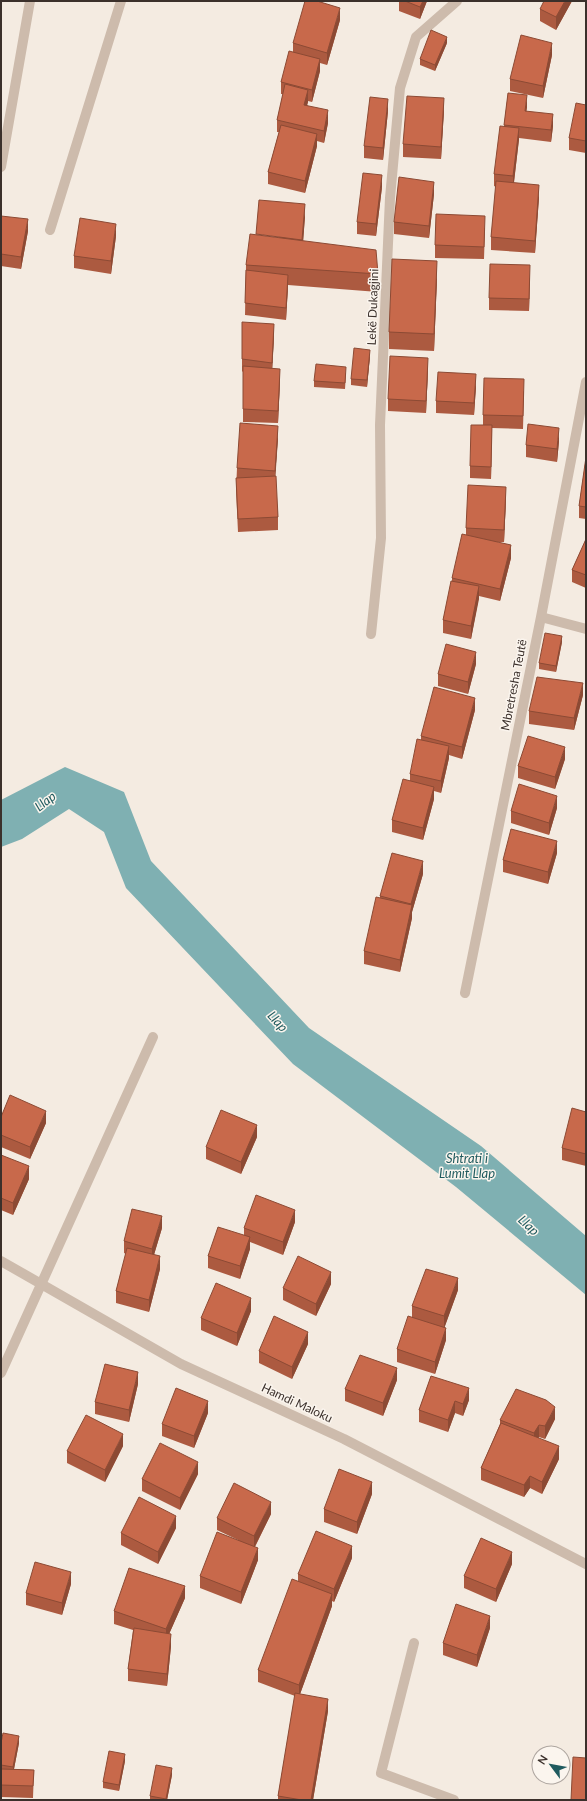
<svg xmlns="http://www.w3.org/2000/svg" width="587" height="1801" viewBox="0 0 587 1801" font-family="Lato,sans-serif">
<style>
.water{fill:#7fb0b2}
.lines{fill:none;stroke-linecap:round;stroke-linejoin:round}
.service{stroke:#cdbbac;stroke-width:10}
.minor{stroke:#cdbbac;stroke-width:10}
.wall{fill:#ac5a40}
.shaded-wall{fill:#8c4a34}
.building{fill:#c8694b;stroke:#8c4a34}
.labels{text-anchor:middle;stroke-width:3;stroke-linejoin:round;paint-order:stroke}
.street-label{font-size:12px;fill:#3b302b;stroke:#fbf5ee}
.water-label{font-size:13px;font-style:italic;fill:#1f5a5e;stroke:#fbf5ee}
</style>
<rect width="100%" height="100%" fill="#f4ebe1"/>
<path class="water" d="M65,767L124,792L151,861L309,1028L481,1146L586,1236V1295L456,1187L293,1064L126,888L104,832L69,809L22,839L1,847V800Z"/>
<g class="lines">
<path class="service" d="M414,1643L381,1773L454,1800"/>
<path class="minor" d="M1,167L30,1
M50,230L121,1
M541,617L586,629
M371,634L381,538L380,425L390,198L400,88L416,37L457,1
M465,993L541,617L586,382
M1,1261L181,1364L344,1439L586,1564
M1,1373L153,1037"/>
</g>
<path class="wall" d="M399,1H427L420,19L399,11Z
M572,1L556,30L540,21V9Z
M340,20L327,65L320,63V71L312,102L308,101L307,105L328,123L324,143L317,141V146L305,193L268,184V172L279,132H277V120L283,94H281V82L293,52V43Z
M447,43L435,71L420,65V59Z
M552,55L543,98L510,91V79Z
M508,93L527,107L526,111L553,126L551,142L519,138L514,183L539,197L535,253L491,250V237L496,187L494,186V174L504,126Z
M586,105V153L569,150V138Z
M444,110L441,159L403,157V144Z
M388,111L383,160L364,158V146Z
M382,187L376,236L357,234V222Z
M434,194L429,238L394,234V222Z
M1,216L28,231L21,269L1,266Z
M305,216L303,241L378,274V292L288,285L286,320L245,315L246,265Z
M485,228L484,259L435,258V245Z
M116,236L111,274L74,268V256Z
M437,278L434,351L389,349V332Z
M530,278L529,311L489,310V298Z
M242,322L274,336L272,369L280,381L278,423L243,422V372L242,371Z
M370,356L367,387L351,385V379Z
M428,370L426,413L388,411V399Z
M346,373L345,389L314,387V381Z
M476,386L474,415L436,413V401Z
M524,391L523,429L492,428L491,479L470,478V466L483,425V415Z
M278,438L275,476L278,517V530L238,532L236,490L237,468Z
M559,441L557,462L526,457V445Z
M586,457V519L579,518V506Z
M506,499L504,542H495L511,558L500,601L479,596L471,639L443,633V620L452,581V578L466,535V528Z
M586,539V588L572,582V570Z
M562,642L556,672L539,669V663Z
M476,664L468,694L438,686V674Z
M583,695L574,730L529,724V711Z
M475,710L462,759L449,755V758L441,793L434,791V799L423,840L392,832V820L410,781V774L421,740V736Z
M565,759L555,789L518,778V766Z
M557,808L549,835L511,823V811Z
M557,853L548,884L503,872V860Z
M423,874L412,912V918L400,972L364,964V951L380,898V896Z
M586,1112V1166L562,1160V1148Z
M1,1117L46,1123L30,1159L1,1147Z
M257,1137L241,1174L206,1159V1147Z
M1,1155L29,1179L13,1215L1,1210Z
M295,1222L283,1255L250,1242V1249L240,1279L208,1268V1256L244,1235V1228Z
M162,1228L154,1255L160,1269L149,1312L116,1303V1291L126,1254L124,1253V1241Z
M331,1284L316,1316L283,1300V1288Z
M458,1290L444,1328L446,1340L435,1374L397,1362V1349L412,1317V1306Z
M251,1311L237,1346L201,1330V1318Z
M308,1344L292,1379L259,1363V1351Z
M431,1376L469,1400L463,1416L455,1413L448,1432L419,1422V1410Z
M397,1380L383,1416L345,1401V1389Z
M138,1384L129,1422L95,1414V1402Z
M208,1413L194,1448L162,1436V1424Z
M555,1419L545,1439L539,1437L538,1438L559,1459L542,1494L530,1488L524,1497L481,1480V1468L500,1424V1420Z
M123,1446L105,1482L67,1463V1451Z
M198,1474L180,1510L142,1491V1479Z
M372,1494L357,1534L324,1522V1509Z
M271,1514L255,1547L258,1560L241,1604L200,1588V1576L238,1540L217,1530V1518Z
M176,1528L158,1564L121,1545V1533Z
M352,1558L334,1602L332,1601V1606L300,1694L328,1711L313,1800H278V1796L295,1696L258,1682V1670L298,1581V1574Z
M512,1564L496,1602L464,1588V1576Z
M71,1584L62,1615L26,1605V1593Z
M185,1598L169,1634L171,1646L167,1686L128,1681V1669L133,1630L114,1624V1611Z
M490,1628L477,1667L443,1655V1643Z
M586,1724V1743H585V1731Z
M1,1743H19L14,1769L34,1770L33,1798L1,1797Z
M125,1761L119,1791L103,1788V1782Z
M172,1775L167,1800H150V1796Z"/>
<path class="shaded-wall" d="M423,1H427L420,19V7Z
M565,1H572L556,30V17Z
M340,8V20L327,65V53Z
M447,37V43L435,71V65Z
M552,43V55L543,98V86Z
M320,59V71L312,102V90Z
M308,90V102L304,117V105Z
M527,95V107L525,123V111Z
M444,98V110L441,159V147Z
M388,99V111L383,160V148Z
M328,110V123L324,143V131Z
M553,114V126L551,142V130Z
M519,128V140L513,189V176Z
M317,134V146L305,193V181Z
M382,175V187L376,236V224Z
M434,182V194L429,238V226Z
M539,185V197L535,253V241Z
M305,204V216L302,257V245Z
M28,219V231L21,269V257Z
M116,224V236L111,274V261Z
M437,261V278L434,351V334Z
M530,265V278L529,311V299Z
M288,275V287L286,320V308Z
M274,324V336L272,375V363Z
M370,350V356L367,387V380Z
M428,358V370L426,413V401Z
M280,369V381L278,423V411Z
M476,374V386L474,415V403Z
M492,425V437L491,479V467Z
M278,426V438L275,483V471Z
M559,428V441L557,462V449Z
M506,487V499L504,542V530Z
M511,545V558L500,601V589Z
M479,586V599L471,639V626Z
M562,636V642L556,672V666Z
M476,652V664L468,694V682Z
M583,683V695L574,730V718Z
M475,698V710L462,759V747Z
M449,746V758L441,793V781Z
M565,747V759L555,789V777Z
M434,787V799L423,840V828Z
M557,796V808L549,835V823Z
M557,841V853L548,884V872Z
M423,861V874L412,912V918L400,972V960L411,911V904Z
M46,1111V1123L30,1159V1147Z
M257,1125V1137L241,1174V1162Z
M29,1166V1179L13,1215V1203Z
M295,1210V1222L283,1255V1242Z
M162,1216V1228L152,1261V1249Z
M250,1237V1249L240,1279V1266Z
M160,1256V1269L149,1312V1300Z
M331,1272V1284L316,1316V1304Z
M458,1278V1290L444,1329V1316Z
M251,1298V1311L237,1346V1333Z
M446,1328V1340L435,1374V1362Z
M308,1332V1344L292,1379V1367Z
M397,1368V1380L383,1416V1403Z
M138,1372V1384L129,1422V1410Z
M469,1388V1400L463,1416V1404Z
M208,1401V1413L194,1448V1436Z
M455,1401V1413L448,1432V1420Z
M555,1407V1419L545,1439V1426Z
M539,1425V1437L534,1446V1433Z
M123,1434V1446L105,1482V1470Z
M559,1446V1459L542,1494V1482Z
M198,1462V1474L180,1510V1498Z
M530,1476V1488L524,1497V1485Z
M372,1482V1494L357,1534V1522Z
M271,1502V1514L254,1548V1536Z
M176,1516V1528L158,1564V1552Z
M352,1546V1558L334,1602V1589Z
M258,1548V1560L241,1604V1592Z
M512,1552V1564L496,1602V1589Z
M71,1572V1584L62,1615V1603Z
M185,1586V1598L166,1641V1629Z
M332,1594V1606L299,1697V1685Z
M490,1616V1628L477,1667V1655Z
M171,1634V1646L167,1686V1674Z
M328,1699V1711L313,1800H311Z
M19,1736V1743L13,1774V1767Z
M125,1754V1761L119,1791V1785Z
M172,1768V1775L167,1800H166Z"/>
<path class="building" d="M305,1H317L340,8L327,53L293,43Z
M405,1H423L420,7Z
M544,1H565L556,17L540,9Z
M431,30L447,37L435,65L420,59Z
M521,35L552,43L543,86L510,79Z
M289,51L320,59L312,90L281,82Z
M285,84L308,90L304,105L328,110L324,131L277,120Z
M508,93L527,95L525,111L553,114L551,130L504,125Z
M407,96L444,98L441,147L403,144Z
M370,97L388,99L383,148L364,146Z
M576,103L586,105V141L569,138Z
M281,125L317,134L305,181L268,172Z
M500,126L519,128L513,176L494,174Z
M363,173L382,175L376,224L357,222Z
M399,177L434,182L429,226L394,222Z
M496,181L539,185L535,241L491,237Z
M259,200L305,204L302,240L256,234Z
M436,214L485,216L484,247L435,245Z
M1,216L28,219L21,257L1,254Z
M80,218L116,224L111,261L74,256Z
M250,234L376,250L378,274L246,265Z
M392,259L437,261L434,334L389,332Z
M490,264L530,265L529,299L489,298Z
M246,270L288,275L286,308L245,303Z
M242,322L274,324L272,363L242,359Z
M354,348L370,350L367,380L351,379Z
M390,356L428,358L426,401L388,399Z
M316,364L346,367L345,383L314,381Z
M243,366L280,369L278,411L243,409Z
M438,372L476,374L474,403L436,401Z
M484,378L524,379L523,416L483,415Z
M240,423L278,426L275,471L237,468Z
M528,424L559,428L557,449L526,445Z
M471,425H492L491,467L470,466Z
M586,457V507L579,506Z
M276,476L278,517L238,519L236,478Z
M468,485L506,487L504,530L466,528Z
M462,534L511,545L500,589L452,578Z
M586,539V575L572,570Z
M451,581L479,586L471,626L443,620Z
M545,633L562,636L556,666L539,663Z
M446,644L476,652L468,682L438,674Z
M537,677L583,683L574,718L529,711Z
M434,687L475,698L462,747L421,736Z
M528,736L565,747L555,777L518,766Z
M417,739L449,746L441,781L410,774Z
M403,779L434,787L423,828L392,820Z
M519,784L557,796L549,823L511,811Z
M511,829L557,841L548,872L503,860Z
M392,853L423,861L411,904L380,896Z
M376,897L412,905L400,960L364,951Z
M10,1095L46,1111L30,1147L1,1135V1117Z
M572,1108L586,1112V1154L562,1148Z
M221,1110L257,1125L241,1162L206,1147Z
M1,1155L29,1166L13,1203L1,1198Z
M256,1195L295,1210L283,1242L244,1228Z
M132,1209L162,1216L152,1249L124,1241Z
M218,1227L250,1237L240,1266L208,1256Z
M127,1248L160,1256L149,1300L116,1291Z
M298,1256L331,1272L316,1304L283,1288Z
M426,1269L458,1278L444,1316L412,1306Z
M216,1283L251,1298L237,1333L201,1318Z
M274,1316L308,1332L292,1367L259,1351Z
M408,1316L446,1328L435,1362L397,1349Z
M360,1355L397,1368L383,1403L345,1389Z
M105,1364L138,1372L129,1410L95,1402Z
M431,1376L469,1388L463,1404L455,1401L448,1420L419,1410Z
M176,1388L208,1401L194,1436L162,1424Z
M516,1389L546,1400L555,1407L545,1426L539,1425L534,1433L500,1420Z
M86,1415L123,1434L105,1470L67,1451Z
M501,1423L559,1446L542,1482L530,1476L524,1485L481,1468Z
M160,1443L198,1462L180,1498L142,1479Z
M339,1469L372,1482L357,1522L324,1509Z
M234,1483L271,1502L254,1536L217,1518Z
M139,1497L176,1516L158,1552L121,1533Z
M316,1531L352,1546L334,1589L298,1574Z
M217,1532L258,1548L241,1592L200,1576Z
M481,1538L512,1552L496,1589L464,1576Z
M35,1562L71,1572L62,1603L26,1593Z
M129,1568L185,1586L166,1629L114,1611Z
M292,1579L332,1594L299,1685L258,1670Z
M456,1604L490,1616L477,1655L443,1643Z
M134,1628L171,1634L167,1674L128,1669Z
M295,1693L328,1699L311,1800H302L278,1796Z
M3,1733L19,1736L13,1767L1,1765V1743Z
M109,1751L125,1754L119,1785L103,1782Z
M573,1757L586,1758V1800H571Z
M156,1765L172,1768L166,1799L150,1796Z
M1,1769L34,1770L33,1786L1,1785Z"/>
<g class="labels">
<g class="street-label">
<text transform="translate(373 307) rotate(-88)" y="4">Lekë Dukagjini</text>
<text transform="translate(514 685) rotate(-79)" y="4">Mbretresha Teutë</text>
<text transform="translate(297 1403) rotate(25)" y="4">Hamdi Maloku</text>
</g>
<g class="water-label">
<text transform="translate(45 801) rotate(-38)" y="5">Llap</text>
<text transform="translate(278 1021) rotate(47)" y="5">Llap</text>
<text x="467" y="1163">Shtrati i<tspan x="467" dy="15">Lumit Llap</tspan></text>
<text transform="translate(529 1225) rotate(43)" y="5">Llap</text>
</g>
</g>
<rect width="587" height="1801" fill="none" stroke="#3b302b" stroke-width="4"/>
<g transform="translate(551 1765) rotate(302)"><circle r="19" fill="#fbf5ee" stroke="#aea6a0"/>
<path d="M0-3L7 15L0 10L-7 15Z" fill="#1f5a5e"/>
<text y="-6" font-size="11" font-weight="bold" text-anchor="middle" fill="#3b302b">N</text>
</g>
</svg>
